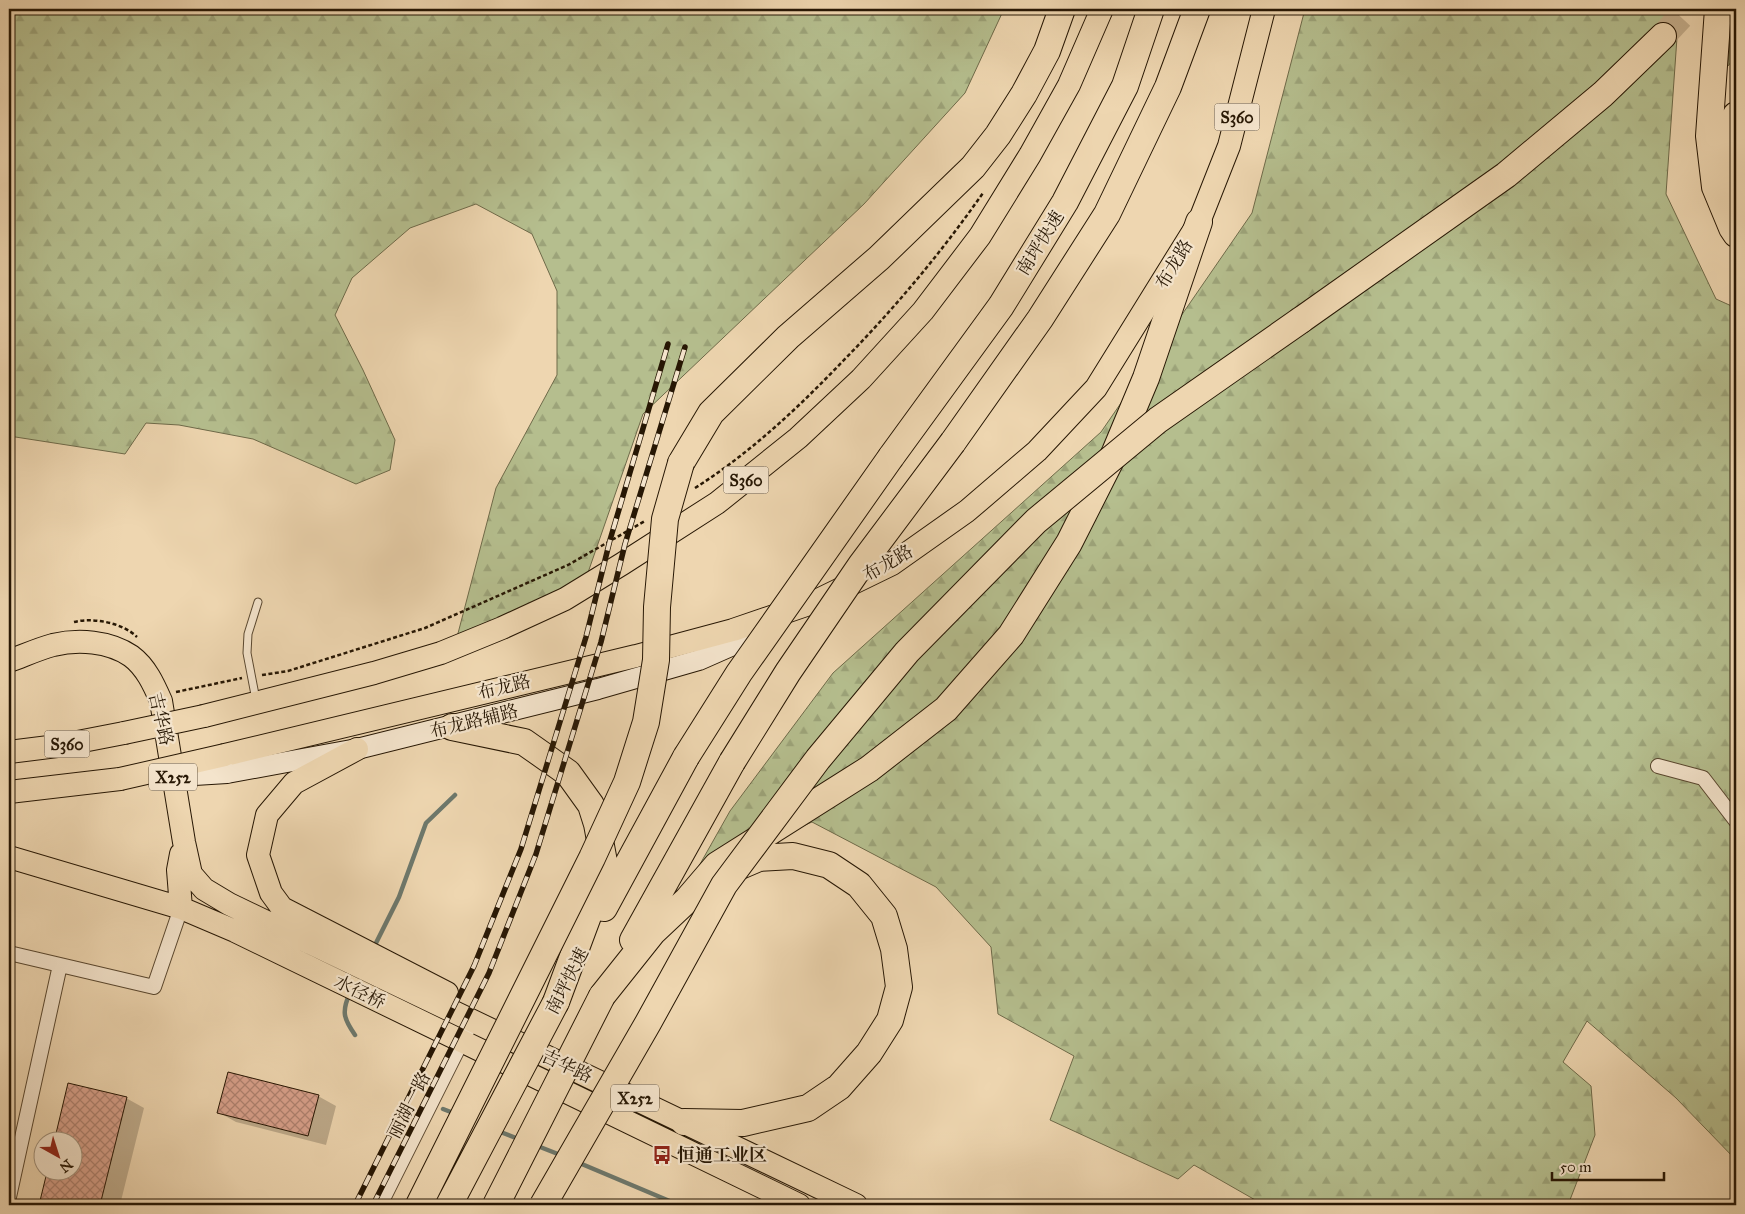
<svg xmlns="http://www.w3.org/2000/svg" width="1745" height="1214" viewBox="0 0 1745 1214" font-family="'IM FELL Great Primer','Noto Serif SC',serif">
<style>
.forest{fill:url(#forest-firs);stroke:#6e6a49}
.shadow{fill:#0003}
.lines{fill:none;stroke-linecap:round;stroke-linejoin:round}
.stream{stroke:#6d786c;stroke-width:4.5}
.building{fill:url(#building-cross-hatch);stroke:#271704}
.highway-tunnel{stroke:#c6b08e;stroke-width:26;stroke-dasharray:26 13;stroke-linecap:butt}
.lane-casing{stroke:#59472f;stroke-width:9}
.street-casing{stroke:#59472f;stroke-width:16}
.secondary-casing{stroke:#271704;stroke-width:22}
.primary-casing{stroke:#271704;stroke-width:24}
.highway-casing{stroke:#271704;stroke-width:28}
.path{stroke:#271704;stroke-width:2.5;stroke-dasharray:4 2.5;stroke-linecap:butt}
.lane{stroke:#f4e4cc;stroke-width:7}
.street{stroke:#f4e4cc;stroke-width:14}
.secondary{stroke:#f4e4cc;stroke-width:20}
.primary{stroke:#eed6b0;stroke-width:22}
.highway{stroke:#eed6b0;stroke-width:26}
.rail-casing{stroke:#271704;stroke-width:5.5}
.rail{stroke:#f4e4cc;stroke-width:4;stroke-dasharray:11;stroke-linecap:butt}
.secondary-bridge-casing{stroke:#271704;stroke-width:22;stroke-linecap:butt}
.primary-bridge-casing{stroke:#271704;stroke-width:24;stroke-linecap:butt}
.highway-bridge-casing{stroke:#271704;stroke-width:28;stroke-linecap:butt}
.secondary-bridge{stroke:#f4e4cc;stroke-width:20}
.primary-bridge{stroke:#eed6b0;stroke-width:22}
.highway-bridge{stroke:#eed6b0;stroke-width:26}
.labels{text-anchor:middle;stroke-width:4.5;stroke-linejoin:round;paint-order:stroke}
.shield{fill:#f4e4cc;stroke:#645440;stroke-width:1}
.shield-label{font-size:16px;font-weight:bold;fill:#271704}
.street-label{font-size:18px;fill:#271704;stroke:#f4e4cc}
.poi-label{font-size:18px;font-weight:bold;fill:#271704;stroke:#f4e4cc;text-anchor:start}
</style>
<defs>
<pattern id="forest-firs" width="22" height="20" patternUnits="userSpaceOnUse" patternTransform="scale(1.25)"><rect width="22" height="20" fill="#b5be8e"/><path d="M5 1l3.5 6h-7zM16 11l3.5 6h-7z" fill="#9ca379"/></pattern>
<pattern id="building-cross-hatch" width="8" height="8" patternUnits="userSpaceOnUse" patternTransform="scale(1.25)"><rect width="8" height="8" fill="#d8a18c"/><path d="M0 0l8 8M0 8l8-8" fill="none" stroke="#af8270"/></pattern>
</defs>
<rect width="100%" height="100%" fill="#eed6b0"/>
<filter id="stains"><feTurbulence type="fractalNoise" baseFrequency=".004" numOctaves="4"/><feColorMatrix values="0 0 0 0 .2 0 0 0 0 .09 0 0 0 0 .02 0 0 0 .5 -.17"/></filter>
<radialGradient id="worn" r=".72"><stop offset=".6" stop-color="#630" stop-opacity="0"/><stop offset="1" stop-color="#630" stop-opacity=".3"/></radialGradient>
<path class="forest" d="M9,9H1004L965,93L864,204L643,414L583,587L456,641L496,488L557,375V291L532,234L476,204L410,228L352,278L335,315L363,370L395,440L390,470L356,484L253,439L179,425L146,423L125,454L9,436Z
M1305,9H1679L1666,194L1716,299L1736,308V1160L1676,1098L1587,1021L1563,1062L1591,1086L1595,1135L1568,1205H1264L1194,1165L1178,1179L1050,1120L1074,1056L998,1014L991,947L936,887L812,822L695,873L730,811L833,673L1101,432L1252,213Z
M1732,9H1736V56L1728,66Z"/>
<path class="shadow" d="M318,1096L336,1106L326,1145L236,1122L218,1112Z
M126,1098L144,1108L120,1205H40L48,1172H72Z"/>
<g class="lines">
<path class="stream" d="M373,949L399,897L426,823L455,795
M350,993C341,1012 344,1019 355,1035
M443,1109L456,1114
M498,1131L521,1140
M535,1145L563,1156
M577,1162L679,1205"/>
</g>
<path class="building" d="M228,1072L319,1095L308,1136L217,1113Z
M68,1083L127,1097L100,1205H39L47,1172H72V1142H54Z"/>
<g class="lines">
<path class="highway-tunnel" d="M1663,36L1688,9"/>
<g class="lane-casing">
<path id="lane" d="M256,700L247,653L248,634L258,602"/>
</g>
<g class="street-casing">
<path id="street" d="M1658,766L1703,778L1736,821
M9,953L154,987L181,908
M9,1197L60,965
M380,1205L472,1021"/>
</g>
<g class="secondary-casing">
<path id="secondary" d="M227,773L357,749L598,689L699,660L742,641L771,625"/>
</g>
<g class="primary-casing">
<path id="primary" d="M9,661C23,656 38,649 53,645C78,639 109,641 131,656C146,667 154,685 161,701L184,842L191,874L204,889L229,904L856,1205
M204,716L374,673L441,653L502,628L565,599L622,564L717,503L798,438L861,379L923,311L980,236L1030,155L1069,85L1102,9
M357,749L294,783L267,815L258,855L271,893L282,908L447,993
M9,752L57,746L124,733
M225,755L636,656L733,630L812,603L892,564L967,511L1037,451L1096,388L1199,222L1229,146L1264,9
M9,792L120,779
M9,857L181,908L235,931L799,1205
M181,908L178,870L181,854"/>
</g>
<g class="highway-casing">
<path id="highway" d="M1718,9L1709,136L1715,187L1732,228L1736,234
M1736,115L1730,145L1736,182
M1301,320L1506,175L1603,94L1663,36
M953,442L1040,319L1107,214L1168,87L1197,9
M891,457L1001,306L1065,202L1125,86L1151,9
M681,463L711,413L788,337L879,258L973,167L998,135L1024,94L1047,51L1062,9
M452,727L524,742L568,773L591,805L597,824L604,862L601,881L556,1002
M604,908L686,757
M633,940L732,762
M602,996L653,932L687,900L717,865L869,769L946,709L1011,635L1069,543L1115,452L1146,378L1199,222
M684,1122L743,1123L808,1108L839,1087L869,1053L890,1020L899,987L894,949L884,916L859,885L829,865L793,856L759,858L731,870"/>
</g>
<path class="path" d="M695,488C750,453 797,409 842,362C894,309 941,253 983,193
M74,622C93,617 123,623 137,637
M262,675L288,671L425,628L568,565L645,521
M176,692L242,678"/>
<use href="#lane" class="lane"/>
<use href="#street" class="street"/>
<use href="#secondary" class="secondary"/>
<use href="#primary" class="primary"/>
<use href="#highway" class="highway"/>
<g class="rail-casing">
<path id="rail" d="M355,1205L474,966L521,849L586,637L610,540L668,344
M373,1205L489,973L536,854L601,642L625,544L685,347"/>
</g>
<use href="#rail" class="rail"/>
<g class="secondary-bridge-casing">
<path id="secondary-bridge" d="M162,777L227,773"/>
</g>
<g class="primary-bridge-casing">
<path id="primary-bridge" d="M124,733L204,716
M120,779L225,755"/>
</g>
<g class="highway-bridge-casing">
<path id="highway-bridge" d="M686,757L739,673L891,457
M732,762L788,672L861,565L953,442
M419,1205L592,858L627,782L646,722L656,660L657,607L665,519L681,463
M449,1205L556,1002
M496,1205L602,996
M543,1205L648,1023L724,885L818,759L907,652L1036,521L1158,420L1301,320"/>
</g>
<use href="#secondary-bridge" class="secondary-bridge"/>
<use href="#primary-bridge" class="primary-bridge"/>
<use href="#highway-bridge" class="highway-bridge"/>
</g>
<defs>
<g id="bus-bare" transform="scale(1.5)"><path d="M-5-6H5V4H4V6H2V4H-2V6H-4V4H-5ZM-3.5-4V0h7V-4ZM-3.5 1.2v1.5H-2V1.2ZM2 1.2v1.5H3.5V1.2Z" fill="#8f2418" stroke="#f4e4cc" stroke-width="2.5" paint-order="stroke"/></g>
</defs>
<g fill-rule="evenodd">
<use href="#bus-bare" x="662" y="1155"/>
</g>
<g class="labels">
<g class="shield">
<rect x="1214.5" y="103.5" width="45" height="27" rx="4"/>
<rect x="723.5" y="466.5" width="45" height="27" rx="4"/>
<rect x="44.5" y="730.5" width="45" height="27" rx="4"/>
<rect x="149" y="763.5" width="48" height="27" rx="4"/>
<rect x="611" y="1084.5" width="48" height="27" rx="4"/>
</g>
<g class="shield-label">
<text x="1237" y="123">S360</text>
<text x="746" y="486">S360</text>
<text x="67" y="750">S360</text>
<text x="173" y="783">X252</text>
<text x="635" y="1104">X252</text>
</g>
<g class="street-label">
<text transform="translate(1040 243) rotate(-58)" y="6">南坪快速</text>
<text transform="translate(1174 264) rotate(-59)" y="6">布龙路</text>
<text transform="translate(888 563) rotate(-30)" y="6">布龙路</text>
<text transform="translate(504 687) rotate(-14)" y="6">布龙路</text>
<text transform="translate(161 719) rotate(77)" y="6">吉华路</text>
<text transform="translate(474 721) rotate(-14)" y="6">布龙路辅路</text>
<text transform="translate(567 981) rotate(-63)" y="6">南坪快速</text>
<text transform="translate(360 992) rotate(26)" y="6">水径桥</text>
<text transform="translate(567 1066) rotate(25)" y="6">吉华路</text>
<text transform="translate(409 1105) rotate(-63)" y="6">丽湖一路</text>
</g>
<g class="poi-label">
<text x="677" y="1161">恒通工业区</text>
</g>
</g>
<rect width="1745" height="1214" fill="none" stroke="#eed6b0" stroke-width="30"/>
<rect x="10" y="10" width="1725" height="1194" fill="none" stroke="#271704" stroke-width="2.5"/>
<rect x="15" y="15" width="1715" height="1184" fill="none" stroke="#271704"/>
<g transform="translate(58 1156) rotate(141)"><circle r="24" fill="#f4e4cc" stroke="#a2927c"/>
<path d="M0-4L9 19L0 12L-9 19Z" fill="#8f2418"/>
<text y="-8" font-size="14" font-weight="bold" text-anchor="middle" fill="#271704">N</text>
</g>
<path d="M1552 1172v8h112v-8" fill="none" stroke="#271704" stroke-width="2.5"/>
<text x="1560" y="1172" font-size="15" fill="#271704" stroke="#f4e4cc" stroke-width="4" paint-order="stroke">50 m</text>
<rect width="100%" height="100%" filter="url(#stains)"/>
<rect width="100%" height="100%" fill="url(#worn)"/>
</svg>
